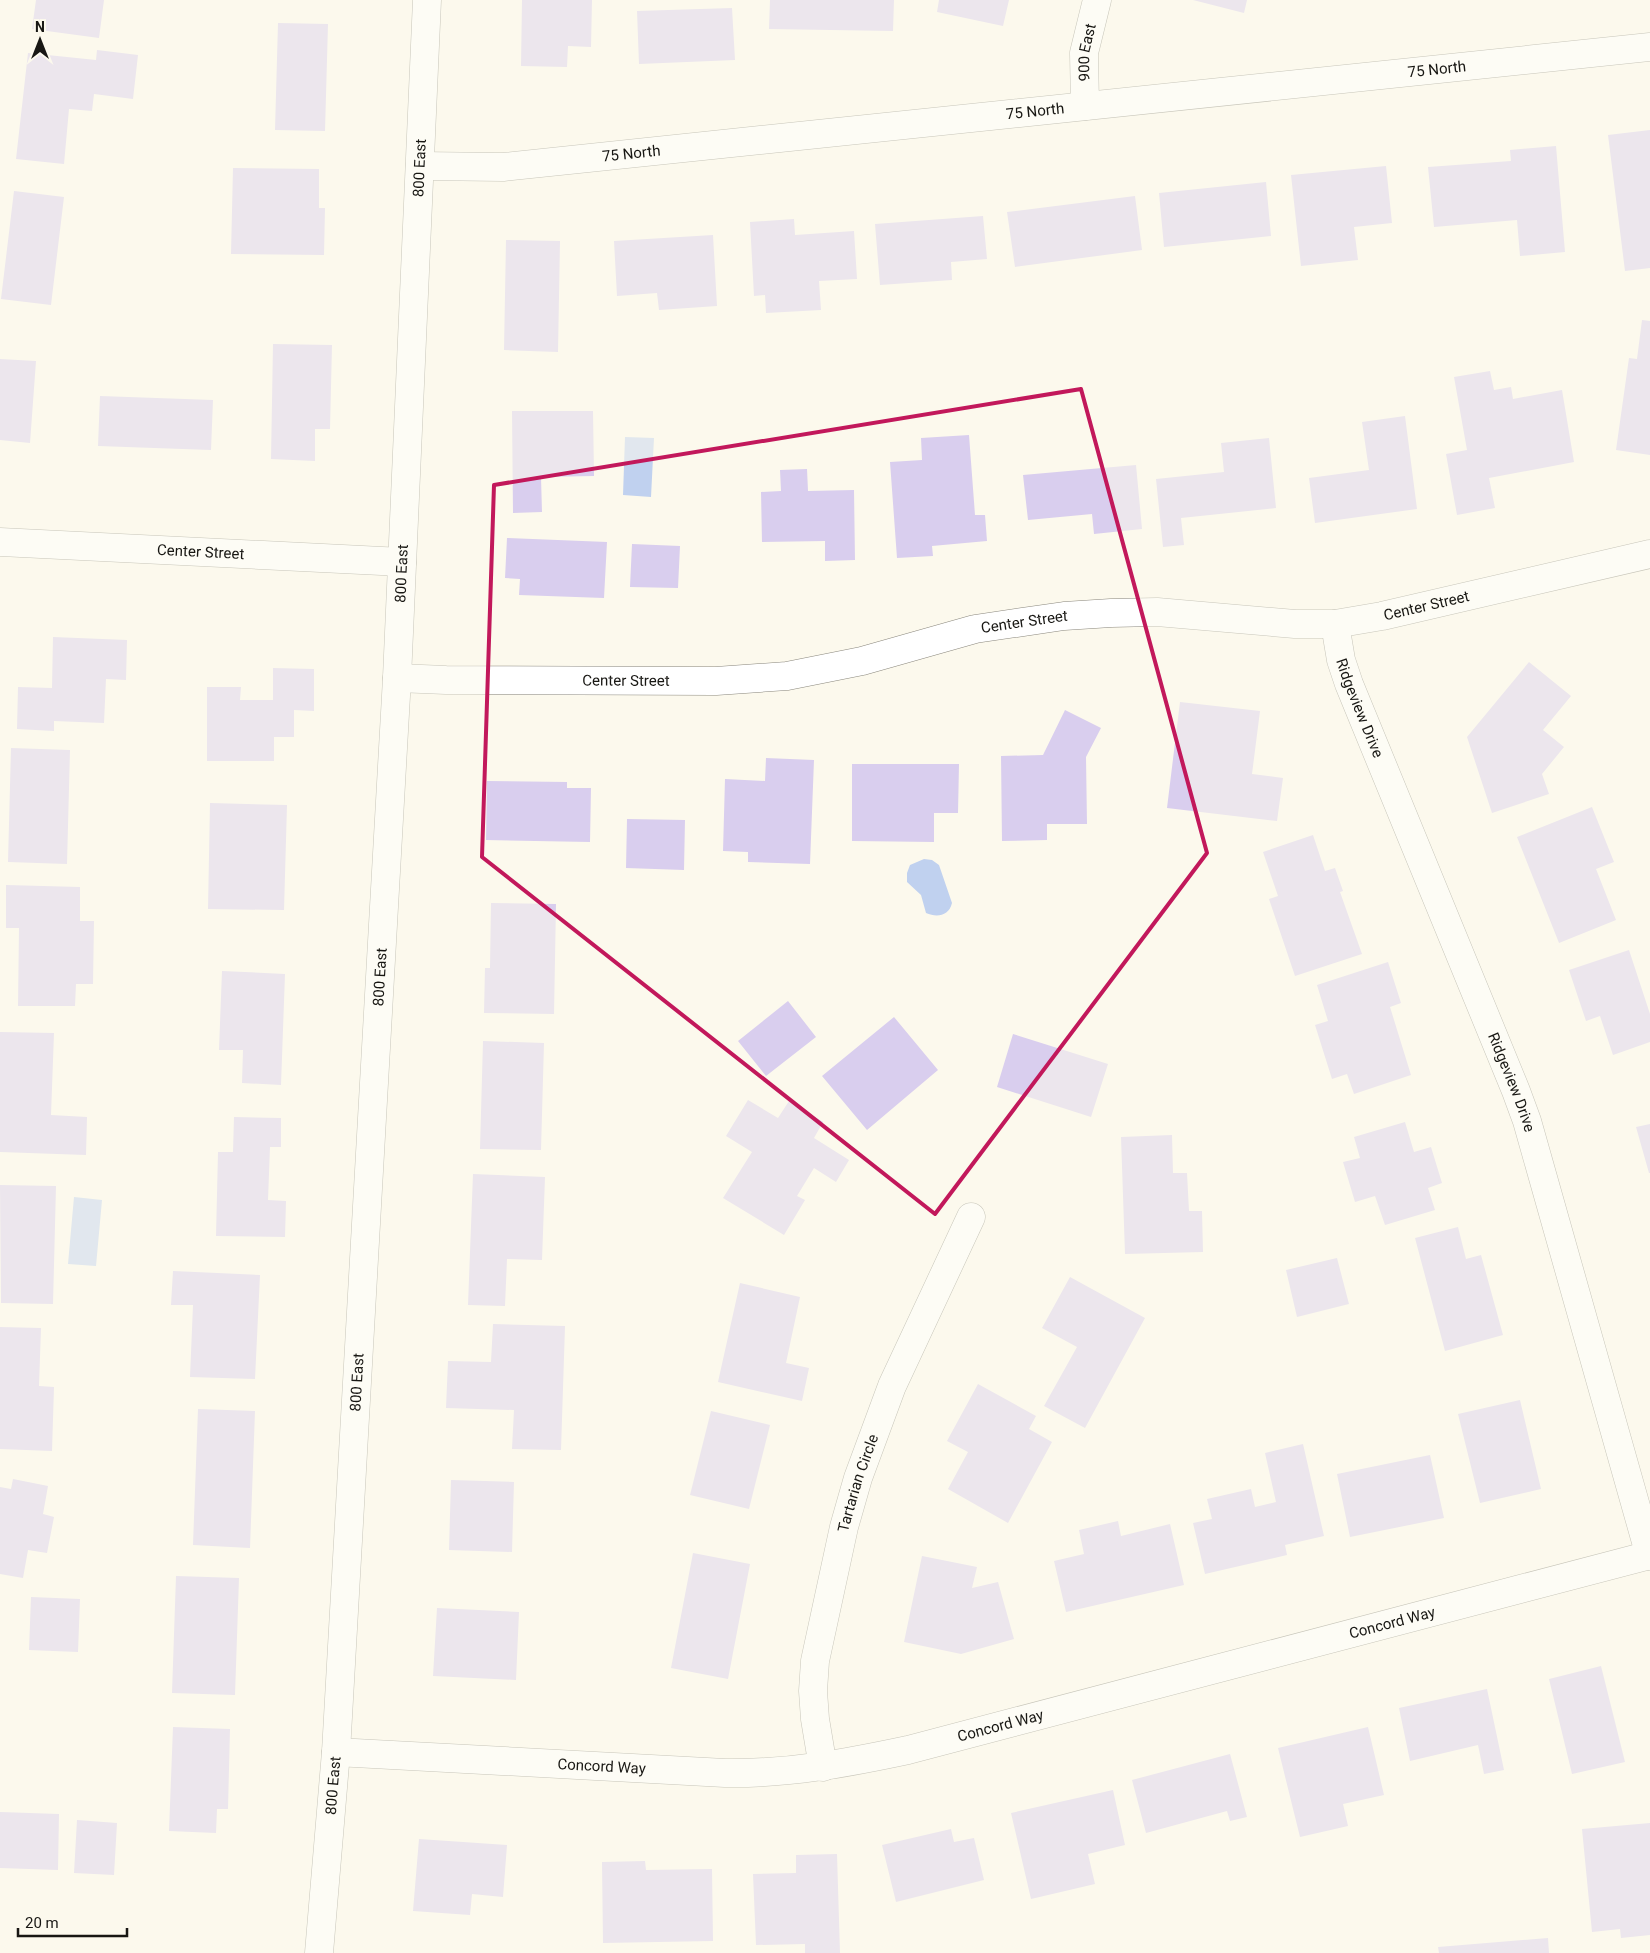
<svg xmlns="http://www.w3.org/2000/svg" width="1650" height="1953" viewBox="0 0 1650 1953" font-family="Roboto,sans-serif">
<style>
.water{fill:#c0d1ef}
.building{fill:#d9ceee}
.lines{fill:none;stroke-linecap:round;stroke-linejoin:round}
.minor-casing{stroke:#8a877d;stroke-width:29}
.minor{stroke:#fff;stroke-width:28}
.marked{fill:none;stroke:#c2185b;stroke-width:4;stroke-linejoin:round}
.labels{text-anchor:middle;stroke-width:5;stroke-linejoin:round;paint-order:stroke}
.street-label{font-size:15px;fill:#181713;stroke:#fcf9ed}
</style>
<rect width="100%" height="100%" fill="#fcf9ed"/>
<path class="water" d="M625,437L654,438L651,497L623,495Z
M924,859L932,860L939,865L952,903C949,916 937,918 926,913L921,895L907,882V873L910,865Z
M74,1197L102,1200L96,1266L68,1264Z"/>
<path class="building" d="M36,0H104L99,38L32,29Z
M522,0H592L591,47L568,46L567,67L521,66Z
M770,0H894L893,31L769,29Z
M939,0H1009L1003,26L937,12Z
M1193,0H1247L1244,13Z
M732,8L735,60L639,64L637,11Z
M278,23L328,24L325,131L275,130Z
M97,50L138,55L133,99L94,94L92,111L69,109L64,164L16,159L28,53L96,60Z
M1650,130V268L1625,271L1608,135Z
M1556,146L1565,252L1520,256L1517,220L1434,227L1428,167L1511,161L1510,150Z
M1386,166L1392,223L1354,227L1358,260L1301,266L1291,175Z
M233,168L319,169V208H325L324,255L231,254Z
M1266,182L1271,236L1164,247L1159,193Z
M14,191L64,197L51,305L1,299Z
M1135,196L1142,250L1015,267L1007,212Z
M983,216L987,259L951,262L952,280L880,285L875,224Z
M794,219L795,235L854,231L857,279L819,281L821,310L766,313L765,295L754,296L750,222Z
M713,235L717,306L659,310L657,293L617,296L614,241Z
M506,240L560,241L558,352L504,350Z
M1642,320L1650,321V455L1616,450L1629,358L1637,359Z
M273,344L332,345L330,429H315V461L271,459Z
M0,359L36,361L30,443L0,440Z
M1490,371L1494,390L1511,387L1513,399L1562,390L1574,462L1489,478L1495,508L1457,515L1446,454L1467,450L1454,377Z
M100,396L213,400L211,450L98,446Z
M512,411H593L594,476L541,477L542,512L513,513Z
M1405,416L1417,509L1315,523L1309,478L1369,470L1362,422Z
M969,435L975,515H985L987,541L932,546L933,556L897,558L890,462L922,460L921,438Z
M1269,438L1276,508L1181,518L1184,545L1163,547L1156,479L1224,472L1221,443Z
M1136,465L1142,529L1094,534L1092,514L1028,520L1023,475Z
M807,469L808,491L854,490L855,560L825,561V541L762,542L761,492L781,491L780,470Z
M507,538L607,542L604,598L519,595L520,579L505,578Z
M632,544L680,546L678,588L630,587Z
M53,637L127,640L126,680L106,679L104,723L54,721V731L17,729L18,687L52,688Z
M1529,662L1571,696L1543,730L1564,747L1542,774L1549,794L1492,813L1467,737Z
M273,668L314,669V711L294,710V737H274V761H207V687H241L240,700H273Z
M1180,702L1260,711L1252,774L1283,778L1277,821L1167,808Z
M1065,710L1101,728L1086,757L1087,824H1047V840L1002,841L1001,756L1043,755Z
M11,748L70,750L67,864L8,862Z
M766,758L814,760L810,864L748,862V852L723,851L725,779L765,781Z
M852,764H959L958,813H934V842L852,841Z
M487,781L567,782V788H591L590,842L486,840Z
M210,803L287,805L284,910L208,909Z
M1592,807L1614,862L1596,869L1616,920L1559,943L1517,837Z
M627,819L685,820L684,870L626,868Z
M1313,835L1325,871L1335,868L1343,891L1340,892L1362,954L1295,976L1269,899L1278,896L1263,852Z
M6,885L80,887V921H94L93,984H76L75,1006H18L19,928H6Z
M491,903L556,904L554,1014L484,1013L485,968H490Z
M1629,950L1650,1014V1042L1613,1055L1600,1016L1586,1021L1569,970Z
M1388,962L1401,1003L1390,1007L1411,1075L1354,1094L1347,1074L1332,1079L1315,1025L1328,1021L1317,985Z
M222,971L285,974L281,1085L242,1083L243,1050H219Z
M788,1001L816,1037L766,1076L738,1041Z
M894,1017L938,1070L867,1130L822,1076Z
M0,1032L54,1033L51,1115L87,1117L86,1155L0,1152Z
M1013,1034L1108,1064L1091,1117L997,1087Z
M483,1041L544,1043L541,1150L480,1149Z
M748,1100L778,1118L789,1101L823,1122L814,1138L849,1160L836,1182L814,1168L797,1196L805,1200L784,1235L723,1198L752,1152L726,1136Z
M234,1117L281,1118V1147H270L268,1200L286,1201L285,1237L216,1236L218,1152H233Z
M1405,1122L1414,1152L1431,1147L1442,1183L1428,1188L1435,1210L1385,1225L1375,1196L1355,1202L1343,1162L1360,1158L1354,1137Z
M1650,1124V1173H1649L1636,1127Z
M1172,1135L1173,1173H1187L1189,1211H1202L1203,1252L1125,1254L1121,1137Z
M473,1174L545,1177L542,1260L507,1259L505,1306L468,1305Z
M0,1185L56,1186L53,1304L1,1303Z
M1458,1227L1466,1259L1481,1255L1503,1335L1445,1351L1415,1238Z
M1337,1258L1349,1304L1297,1317L1286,1270Z
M173,1271L260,1275L255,1379L190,1377L193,1305H171Z
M1070,1277L1145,1318L1085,1428L1044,1406L1077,1347L1042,1328Z
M740,1283L800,1297L786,1363L809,1368L802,1401L718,1382Z
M493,1324L565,1326L561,1450L512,1449L514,1410L446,1408L448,1361L491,1362Z
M0,1327L41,1328L39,1386L54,1387L52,1451L0,1449Z
M978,1384L1036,1416L1029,1429L1052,1442L1008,1523L948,1489L968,1452L947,1441Z
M1520,1400L1541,1489L1480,1503L1458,1414Z
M198,1409L255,1411L250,1548L193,1545Z
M711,1411L770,1425L749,1509L690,1495Z
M1303,1444L1324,1536L1285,1545L1287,1555L1205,1574L1193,1523L1212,1519L1207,1499L1251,1489L1255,1507L1276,1502L1265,1453Z
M1430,1455L1444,1518L1350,1537L1337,1474Z
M13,1479L48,1486L43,1514L54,1517L47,1553L28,1550L23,1578L0,1574V1487L11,1489Z
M451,1480L514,1482L512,1552L449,1550Z
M1118,1521L1121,1536L1170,1524L1184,1585L1066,1612L1054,1561L1084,1554L1079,1530Z
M693,1553L750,1564L728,1679L671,1668Z
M922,1556L977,1567L972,1588L998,1582L1014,1639L961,1654L904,1642Z
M176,1576L239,1578L235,1695L172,1693Z
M31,1597L80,1599L78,1652L29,1650Z
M437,1608L519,1612L516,1680L433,1676Z
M1601,1666L1625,1762L1572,1774L1549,1679Z
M1487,1689L1504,1770L1484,1774L1478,1745L1410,1761L1399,1708Z
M173,1727L230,1729L228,1809H217L216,1833L169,1831Z
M1368,1727L1384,1795L1343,1804L1348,1826L1300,1837L1278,1748Z
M1230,1754L1247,1817L1230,1821L1227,1811L1146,1833L1132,1780Z
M1113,1790L1125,1845L1088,1854L1095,1884L1031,1899L1011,1813Z
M0,1812L59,1814L58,1870L0,1868Z
M77,1820L117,1823L114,1875L74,1873Z
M1650,1823V1935L1621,1938L1620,1929L1592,1932L1582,1829Z
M951,1829L954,1842L974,1838L984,1880L896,1902L882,1845Z
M419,1839L507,1845L503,1897L472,1894L470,1915L413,1911Z
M837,1854L840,1953H805V1944L756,1945L753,1874L796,1873V1855Z
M645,1861L646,1870L712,1869L713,1941L603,1943L602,1862Z
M1548,1938L1549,1953H1439L1438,1947Z"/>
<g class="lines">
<g class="minor-casing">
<g id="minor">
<path id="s1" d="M1085,106L1084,53L1097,0"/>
<path id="s2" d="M420,166L503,167L1650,47"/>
<path id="s3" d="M0,542L402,562"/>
<path id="s4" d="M1335,624L1341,660L1349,684L1516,1091L1527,1121L1650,1556"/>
<path id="s5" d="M397,678L446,680L716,681L787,676L862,661L975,629L1064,616L1111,613L1157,612L1295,624H1335L1382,616L1650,554"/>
<path id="s6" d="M336,1752L725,1773C788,1774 847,1763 908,1750L1650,1555"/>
<path id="s7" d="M823,1767L815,1719L813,1691L815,1661L844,1527L858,1478L892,1386L971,1217"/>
<path id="s8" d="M319,1953L336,1752L397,678L427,0"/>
</g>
</g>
<use href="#minor" class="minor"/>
</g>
<path d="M0 0H1650V1953H0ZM1081,389L1207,853L935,1214L482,857L494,485Z" fill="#fcf9ed" fill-opacity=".55" fill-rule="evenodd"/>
<path class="marked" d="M1081,389L1207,853L935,1214L482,857L494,485Z"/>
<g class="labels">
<g class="street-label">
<text dy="5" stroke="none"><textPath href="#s1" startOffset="54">900 East</textPath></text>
<text dy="5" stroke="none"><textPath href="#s2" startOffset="1022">75 North</textPath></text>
<text dy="5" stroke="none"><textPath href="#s2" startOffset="618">75 North</textPath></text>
<text dy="5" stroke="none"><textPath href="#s2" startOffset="212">75 North</textPath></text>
<text dy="5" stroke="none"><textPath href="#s8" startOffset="1788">800 East</textPath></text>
<text dy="5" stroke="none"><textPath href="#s3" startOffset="201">Center Street</textPath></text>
<text dy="5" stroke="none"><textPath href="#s8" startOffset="1382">800 East</textPath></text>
<text dy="5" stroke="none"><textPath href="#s5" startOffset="1039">Center Street</textPath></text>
<text dy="5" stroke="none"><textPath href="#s5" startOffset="634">Center Street</textPath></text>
<text dy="5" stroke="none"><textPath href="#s5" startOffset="229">Center Street</textPath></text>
<text dy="5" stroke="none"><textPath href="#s4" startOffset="88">Ridgeview Drive</textPath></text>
<text dy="5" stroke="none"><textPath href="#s8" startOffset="978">800 East</textPath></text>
<text dy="5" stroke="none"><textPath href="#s4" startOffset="492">Ridgeview Drive</textPath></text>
<text dy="5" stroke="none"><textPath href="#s8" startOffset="572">800 East</textPath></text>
<text dy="5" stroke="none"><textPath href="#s7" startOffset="290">Tartarian Circle</textPath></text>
<text dy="5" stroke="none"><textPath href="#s6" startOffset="1075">Concord Way</textPath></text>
<text dy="5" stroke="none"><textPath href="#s6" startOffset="670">Concord Way</textPath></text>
<text dy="5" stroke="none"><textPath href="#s6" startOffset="266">Concord Way</textPath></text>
<text dy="5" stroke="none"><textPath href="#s8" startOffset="168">800 East</textPath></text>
</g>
</g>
<g transform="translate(40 40)" stroke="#fcf9ed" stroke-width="4" paint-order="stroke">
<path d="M0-4L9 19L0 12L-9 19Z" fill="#181713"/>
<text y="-8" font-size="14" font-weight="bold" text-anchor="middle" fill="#181713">N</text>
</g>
<path d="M18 1928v8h109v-8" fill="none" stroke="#181713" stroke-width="2.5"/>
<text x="25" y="1928" font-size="15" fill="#181713" stroke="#fcf9ed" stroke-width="4" paint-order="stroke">20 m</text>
</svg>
